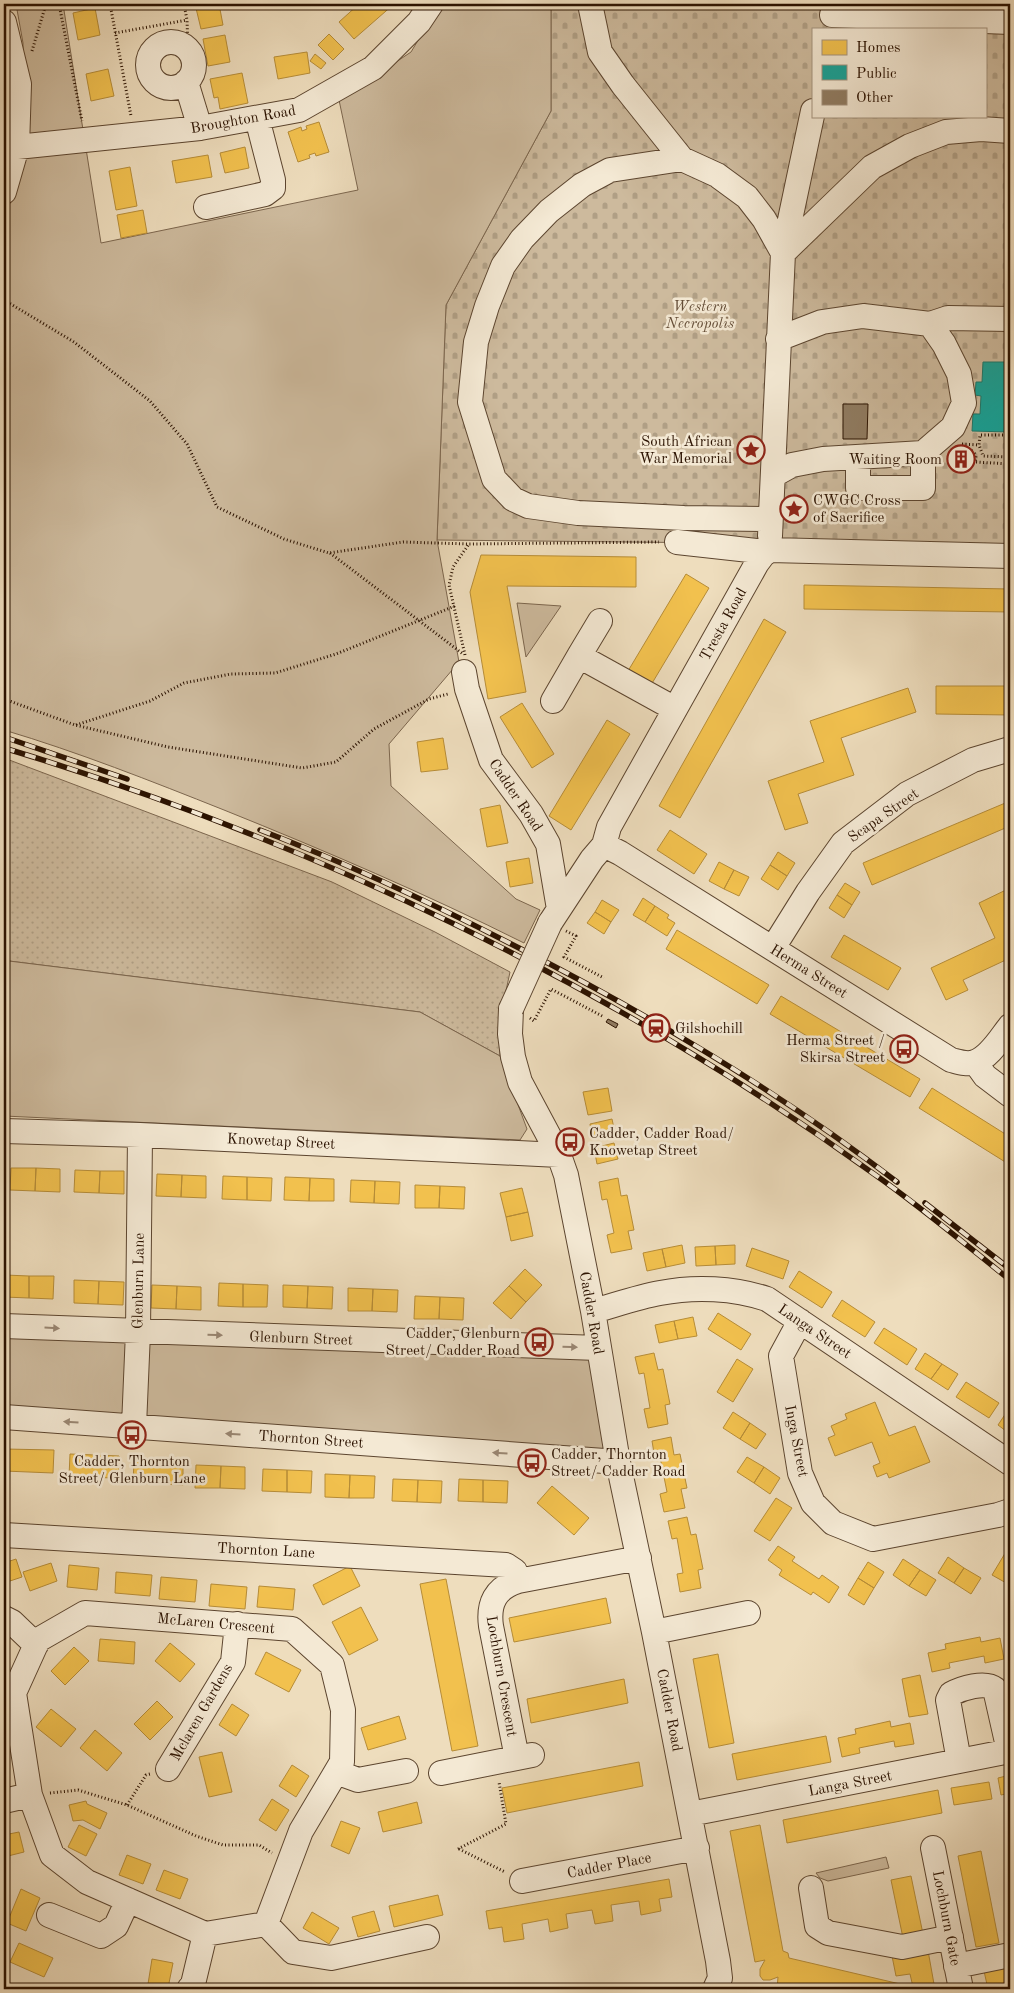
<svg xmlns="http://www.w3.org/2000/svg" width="1014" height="1993" viewBox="0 0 1014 1993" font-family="'Old Standard TT',serif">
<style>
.grass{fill:url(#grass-dots);stroke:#7c664e}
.cemetery{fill:url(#cemetery-stones);stroke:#7c664e;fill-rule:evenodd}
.park{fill:#cdba9d;stroke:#7c664e}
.homes{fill:#f2c14e;stroke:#b68c37}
.public{fill:#17a398;stroke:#1d786a}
.building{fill:#907c62;stroke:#2b1200}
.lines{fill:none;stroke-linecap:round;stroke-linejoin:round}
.minor-casing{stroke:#5c452f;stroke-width:26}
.path{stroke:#2b1200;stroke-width:3;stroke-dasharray:1 2.5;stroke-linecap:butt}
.minor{stroke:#f4e9d4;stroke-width:24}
.rail-casing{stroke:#2b1200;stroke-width:5.5}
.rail{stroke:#f4e9d4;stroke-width:4;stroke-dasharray:11;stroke-linecap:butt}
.minor-bridge-casing{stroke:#5c452f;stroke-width:26;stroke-linecap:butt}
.minor-bridge{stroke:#f4e9d4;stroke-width:24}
.oneway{fill:#9a8875}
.labels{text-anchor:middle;stroke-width:5;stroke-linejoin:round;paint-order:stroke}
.street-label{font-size:15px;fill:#2b1200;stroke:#f4e9d4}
.park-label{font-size:15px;font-style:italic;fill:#644d37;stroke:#f4e9d4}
.poi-label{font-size:15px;fill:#2b1200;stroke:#f4e9d4;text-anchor:end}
</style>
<defs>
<pattern id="grass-dots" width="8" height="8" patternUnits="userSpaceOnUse" patternTransform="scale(1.25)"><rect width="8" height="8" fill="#cdba9d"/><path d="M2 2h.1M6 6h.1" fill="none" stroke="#b09f85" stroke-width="1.8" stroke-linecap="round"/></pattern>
<pattern id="cemetery-stones" width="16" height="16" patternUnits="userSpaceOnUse" patternTransform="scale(1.25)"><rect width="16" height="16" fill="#cdba9d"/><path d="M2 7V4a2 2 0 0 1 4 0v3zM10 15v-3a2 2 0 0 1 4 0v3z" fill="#b09f85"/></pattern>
</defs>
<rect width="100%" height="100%" fill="#eeddbd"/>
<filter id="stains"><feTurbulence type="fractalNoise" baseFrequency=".004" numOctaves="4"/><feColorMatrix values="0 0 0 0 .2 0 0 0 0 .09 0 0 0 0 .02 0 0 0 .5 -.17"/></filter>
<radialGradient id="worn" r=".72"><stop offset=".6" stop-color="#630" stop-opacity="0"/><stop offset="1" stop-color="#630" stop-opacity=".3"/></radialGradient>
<path class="grass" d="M4,758L332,882L435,932L510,972L501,1014L500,1056L420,1012L9,961L4,968Z"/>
<path class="cemetery" d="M551,4H1010V546L437,540L446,305L551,111ZM813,29H985V116H813Z"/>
<path class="park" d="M16,4H63L101,243L358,190L339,100L411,52L440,4H551V111L446,305L437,540L459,662L389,744L391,786L516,899L540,910L524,943C426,894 326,851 224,810C151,781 78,752 4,730V153L23,122V43Z
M517,603L561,606L526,657Z
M9,961L420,1012L500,1056L527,1129L520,1140L4,1116V968Z
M4,1328L136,1334L134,1425L4,1414Z
M139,1334L595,1349L615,1458L136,1425Z
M886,1857L889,1868L828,1881L820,1878L816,1873Z"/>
<path class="homes" d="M195,4H219L223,25L201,29Z
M359,4H394L354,39L339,22Z
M95,8L100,35L78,40L73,13Z
M329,34L344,49L333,60L318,45Z
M225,35L230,62L208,66L203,39Z
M307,52L310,73L278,79L274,57Z
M315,54L326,63L321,69L310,61Z
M108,69L114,96L91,101L86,74Z
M242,73L248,103L220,109L218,97L214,98L210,79Z
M319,122L329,152L316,156L315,153L309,155L310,158L298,162L288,132L301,127L302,131L307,129L306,126Z
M245,147L249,168L225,173L220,153Z
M208,155L212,177L176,183L172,161Z
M130,167L137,206L116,210L109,171Z
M143,210L147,233L121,238L117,215Z
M481,555L636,557V587L507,586L526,692L488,699L470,592Z
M686,574L709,588L651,685L628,671Z
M804,585L1010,589V612L804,609Z
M764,619L786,632L680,818L659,806Z
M936,686H1010V715L936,714Z
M908,688L916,712L841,738L854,775L798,794L808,823L785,830L768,781L824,762L810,721Z
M522,703L554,754L532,768L500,717Z
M607,720L630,734L571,830L549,816Z
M443,738L448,769L421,772L417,742Z
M1010,801V826L872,885L863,863Z
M500,805L508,843L487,847L480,809Z
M670,830L707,854L694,874L657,850Z
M778,852L795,863L787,876L770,865Z
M529,858L533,883L510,887L506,862Z
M719,862L734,870L724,889L709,881Z
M770,865L787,876L778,890L761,879Z
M734,870L749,877L739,896L724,889Z
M845,883L860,892L852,905L837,895Z
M1010,888L1009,916L1010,958L963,980L968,990L946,1000L931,968L995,938L979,903Z
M837,895L852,905L844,918L829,908Z
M643,898L655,906L645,922L633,915Z
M602,900L619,910L611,922L595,912Z
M655,906L669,915L667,918L675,923L667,936L645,922Z
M595,912L611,922L604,934L587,923Z
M677,930L769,985L757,1004L666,949Z
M844,935L901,968L888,990L831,957Z
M781,996L920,1079L910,1097L770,1014Z
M608,1088L612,1111L588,1115L583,1092Z
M932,1088L1010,1137V1165L919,1108Z
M612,1119L615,1133L592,1137L590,1124Z
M614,1143L618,1159L597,1164L594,1148Z
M11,1168H36L35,1191L10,1190Z
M36,1168L60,1169V1192L35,1191Z
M75,1170L100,1171L99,1193L74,1192Z
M100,1171H124V1194L99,1193Z
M157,1174L182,1175L181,1197L156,1196Z
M182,1175L206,1176V1198L181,1197Z
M223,1176L247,1177V1200L222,1199Z
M247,1177L272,1178L271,1201L247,1200Z
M285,1177L310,1178L309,1201L284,1200Z
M310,1178L334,1179V1201H309Z
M618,1178L621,1196L627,1195L634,1230L628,1231L632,1249L611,1253L607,1235L614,1233L607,1199L602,1200L599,1182Z
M351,1180L375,1181L374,1203L350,1202Z
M375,1181L400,1182L399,1204L374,1203Z
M415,1185L440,1186L439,1208H415Z
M440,1186L465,1187L464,1209L439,1208Z
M522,1188L528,1212L506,1217L500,1193Z
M528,1212L533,1236L511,1241L506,1217Z
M682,1245L685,1263L666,1267L662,1249Z
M735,1245V1264L716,1265L715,1246Z
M715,1246L716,1265L696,1266L695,1247Z
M752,1248L789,1261L783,1279L746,1266Z
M662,1249L666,1267L647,1271L643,1253Z
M525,1269L542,1285L526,1302L509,1286Z
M799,1271L832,1292L822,1308L789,1287Z
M5,1275L29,1276V1298L4,1297Z
M29,1276H54L53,1299L29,1298Z
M74,1280L99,1281L98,1304L74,1303Z
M99,1281L124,1282L123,1305L98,1304Z
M219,1283L243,1284V1307L218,1306Z
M243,1284L268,1285L267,1307H243Z
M152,1285L177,1286L176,1309L151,1308Z
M283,1285L308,1286L307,1308L283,1307Z
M177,1286L201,1287V1310L176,1309Z
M308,1286L333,1287L332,1309L307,1308Z
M509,1286L526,1302L511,1319L493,1303Z
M348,1288L373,1289L372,1311H348Z
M373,1289L398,1290L397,1312L372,1311Z
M415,1296L440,1297L439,1319H414Z
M440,1297L464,1298L463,1320L439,1319Z
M842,1300L875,1322L865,1337L832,1316Z
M718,1313L751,1334L741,1350L708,1329Z
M693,1317L697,1336L678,1339L674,1321Z
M674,1321L678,1339L659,1343L655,1325Z
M884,1328L917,1349L907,1365L874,1343Z
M654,1353L658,1370L663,1369L670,1404L665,1405L668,1424L648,1428L644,1409L650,1408L644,1373L639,1374L635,1357Z
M925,1353L942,1364L931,1379L915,1369Z
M737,1359L753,1369L733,1402L717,1392Z
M942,1364L958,1374L948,1390L931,1379Z
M966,1382L999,1403L989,1418L956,1397Z
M875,1402L889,1436L915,1426L930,1462L889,1478L887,1473L877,1477L873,1466L880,1463L872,1442L835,1456L828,1438L835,1435L831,1426L847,1419L845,1414Z
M1008,1410L1010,1411V1434L998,1425Z
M733,1412L750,1423L740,1439L723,1428Z
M750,1423L766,1434L756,1449L740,1439Z
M671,1437L674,1455L680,1454L687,1488L681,1489L685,1508L664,1512L660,1494L667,1492L660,1457L655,1459L652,1441Z
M5,1449L54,1450L53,1473L4,1471Z
M70,1454L119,1456V1478L69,1477Z
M747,1457L764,1467L754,1483L737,1472Z
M134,1461L183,1463V1485L133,1483Z
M196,1465L221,1466L220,1488H195Z
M221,1466L245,1467V1489L220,1488Z
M764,1467L780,1478L770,1494L754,1483Z
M263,1469L287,1470V1492L262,1491Z
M287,1470L312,1471L311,1493L287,1492Z
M325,1474L350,1475L349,1498L325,1497Z
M350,1475L375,1476L374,1498H349Z
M393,1479L418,1480L417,1502L392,1501Z
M459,1479L483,1480V1502L458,1501Z
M418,1480L442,1481L441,1503L417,1502Z
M483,1480L508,1481L507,1503L483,1502Z
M552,1486L589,1518L574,1535L537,1503Z
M776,1498L792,1508L770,1541L754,1531Z
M687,1517L691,1535L696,1534L703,1569L698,1570L701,1588L680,1592L677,1574L683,1573L677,1538L672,1539L668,1521Z
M1010,1545V1580L1008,1584L992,1575Z
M778,1546L795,1557L792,1561L819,1579L822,1575L839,1587L829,1603L813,1592L811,1595L779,1575L782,1570L768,1560Z
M948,1557L964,1568L954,1583L938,1573Z
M16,1559L22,1577L4,1583V1563Z
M903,1559L920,1570L909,1586L893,1575Z
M868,1562L884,1572L874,1588L858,1578Z
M51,1563L57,1581L30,1591L23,1572Z
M69,1565L99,1568L97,1590L67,1587Z
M350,1566L360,1586L323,1605L313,1585Z
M964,1568L981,1578L971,1594L954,1583Z
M920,1570L936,1580L926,1596L909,1586Z
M116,1572L152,1575L150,1596L115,1593Z
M161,1577L197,1580L195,1602L159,1599Z
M858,1578L874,1588L864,1605L848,1595Z
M446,1579L478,1746L452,1751L420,1584Z
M211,1584L247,1587L245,1609L209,1606Z
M259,1586L295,1589L293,1610L257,1607Z
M606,1598L611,1623L514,1642L509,1618Z
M361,1607L378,1640L349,1655L332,1622Z
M980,1637L981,1642L1000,1638L1004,1659L985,1663L984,1656L949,1663L950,1668L932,1672L928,1653L946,1649L945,1644Z
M100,1639L135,1642L134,1664L98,1661Z
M170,1643L195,1664L180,1682L155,1661Z
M74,1647L89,1661L65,1685L51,1671Z
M266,1652L301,1670L289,1692L255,1674Z
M718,1654L734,1743L709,1748L693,1659Z
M920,1675L928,1714L909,1717L902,1679Z
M624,1679L628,1703L531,1723L527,1699Z
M157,1701L173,1717L150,1740L134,1724Z
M232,1704L249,1715L236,1736L219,1725Z
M51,1709L76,1729L61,1747L36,1727Z
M399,1716L406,1739L368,1750L361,1728Z
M890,1721L891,1727L910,1723L914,1744L895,1747L894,1741L859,1748L860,1753L842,1757L838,1738L856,1734L855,1729Z
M95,1730L122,1753L107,1771L80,1748Z
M826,1736L831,1762L737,1780L732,1754Z
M222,1752L232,1792L209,1797L199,1757Z
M639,1762L643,1786L507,1813L502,1788Z
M292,1765L309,1776L296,1797L279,1786Z
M1010,1775V1793L1001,1795L998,1778Z
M989,1782L992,1799L954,1805L951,1788Z
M938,1790L942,1813L787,1843L783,1820Z
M272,1799L289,1810L276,1831L259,1820Z
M86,1801L87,1804L107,1813L100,1829L83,1820L73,1821L69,1805Z
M417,1802L422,1823L383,1832L378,1812Z
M341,1821L360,1828L349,1854L331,1846Z
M79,1825L97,1834L86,1856L68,1847Z
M760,1825L783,1951L788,1953L789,1958L913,1987L910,1974L896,1976L891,1951L927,1945L934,1984L920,1986L924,1989H777L778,1977L770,1980H763L760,1976V1969L765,1960L755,1962L730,1831Z
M19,1832L24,1852L4,1857V1835Z
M981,1851L999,1943L976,1947L958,1856Z
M127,1855L151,1864L143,1884L119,1875Z
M164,1870L188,1879L180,1899L156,1890Z
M911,1876L923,1934L903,1938L891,1880Z
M669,1879L672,1897L659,1899L661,1911L641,1915L639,1901L611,1905L613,1921L595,1924L592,1910L566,1914L568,1928L550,1932L548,1919L522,1924L524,1939L504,1942L502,1927L489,1929L486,1911Z
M21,1889L40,1898L26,1931L7,1923Z
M438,1895L443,1915L394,1927L389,1906Z
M374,1911L380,1931L358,1937L352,1917Z
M312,1912L339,1928L329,1944L303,1928Z
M19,1943L53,1958L44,1977L10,1962Z
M152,1959L173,1963L168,1988L148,1984Z
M1010,1965V1989H988L984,1971Z"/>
<path class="public" d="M1007,354H1010V432L972,431L973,414H980L981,396L975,395L976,382H982L983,362H1006Z"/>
<path class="building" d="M843,404H868L867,439H843Z
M959,453L973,454V465L949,464L950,454Z
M608,1019L618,1024L616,1028L606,1022Z"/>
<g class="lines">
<g class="minor-casing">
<path id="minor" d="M590,4L600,52L623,85L682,159
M832,15L1010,22
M4,22L19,84L17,147L4,192
M148 65a23 23 0 1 1 46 0a23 23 0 1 1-46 0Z
M186,82L200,128
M17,147L200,128L299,110L373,68L419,22L431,4
M206,207L265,194L273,188V180L257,118
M930,324L948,318L1010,319
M858,458V488H923V453
M774,475L792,465L823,459L923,453L953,427L964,403L959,374L944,344L930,324L863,316L822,322L778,339
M770,519L684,518L578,513L528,506L513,499L494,479L470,402L476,342L487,306L503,266L522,239L549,211L582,185L610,170L682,159L717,175L747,197L764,219L783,253L872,167L910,146L946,132L981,129L1010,131
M770,536L783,253L813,111
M677,542L766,552
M600,621L579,656L675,709
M464,672L467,689L491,760L531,814L548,844L559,909
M553,701L579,656
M604,845L620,853L951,1060C959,1062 967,1065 975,1062C990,1057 1001,1037 1010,1026
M550,923L592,859L604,845L609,827L757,563L763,555L770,550L1010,556
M773,948L808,892L843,843L907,794L973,760L1010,749
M511,1009L510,1034L513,1057L520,1082L559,1155L566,1175L593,1311L618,1462L654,1632L718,1961L720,1978L715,1989
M975,1062L985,1076L1010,1095
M4,1131L140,1135L559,1155
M593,1311C615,1305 638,1297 660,1293C695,1286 734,1288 767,1299L1010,1463
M800,1321L781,1356L800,1473L813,1503L833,1523L873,1539L998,1515L1010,1511
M4,1326L598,1348
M4,1417L618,1462
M134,1426L138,1332L140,1135
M4,1535L506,1565L515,1571L518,1581
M85,1613L292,1629L332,1665L343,1710L342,1762L301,1831L266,1924L205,1934L87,1882L52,1855L30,1795L14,1693L38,1640Z
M4,1618L12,1622L36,1645
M654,1632L748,1613
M517,1758L491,1626C488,1604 495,1588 518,1581L639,1558
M959,1761L948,1700L951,1694C962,1688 985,1681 995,1689L1009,1751
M168,1769L233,1662L237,1624
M336,1772L358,1780L406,1771
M441,1773L532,1755
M4,1801L30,1795
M690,1814L1010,1751
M933,1848L961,1989
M522,1881L697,1848
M811,1888L817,1926L828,1933L902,1947L951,1937
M49,1915L101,1936L116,1926L128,1900
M266,1924L293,1952L331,1958L427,1937
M956,1966L1010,1955
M189,1989L193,1984L205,1934"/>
</g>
<path class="path" d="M59,4L82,121
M110,4L131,116
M184,4L187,20L188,49
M115,33L187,20
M32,51L46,4
M4,300L74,342L150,401L187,444L217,507L284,539L329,553L403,542L469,544L659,542
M1010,435H980L979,445L983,456L1010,457
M962,444L979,445
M958,451H973L976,456L975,462L1010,464
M330,553L463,654
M465,655L449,585L453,567L469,544
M4,699L75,725L168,747L302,768L336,762L374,729L429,699L448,694
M76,725L150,701L184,683L231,674L275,673L336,654L455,606
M566,931L576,936L564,957L604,978
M530,1018L534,1021L551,989L604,1017
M50,1793L78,1790L127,1805L196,1836L223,1845H259L272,1853
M127,1805L146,1775L150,1774
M458,1849L506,1824L499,1782
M459,1849L505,1872"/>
<use href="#minor" class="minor"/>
<g class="rail-casing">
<path id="rail" d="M4,737L127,779
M4,748C313,841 611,985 874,1174C921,1207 965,1244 1010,1280
M260,830C349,864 436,905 521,949C653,1017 780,1092 897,1182
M925,1203L1010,1269"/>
</g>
<use href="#rail" class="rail"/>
<g class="minor-bridge-casing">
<path id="minor-bridge" d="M511,1009L550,923"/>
</g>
<use href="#minor-bridge" class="minor-bridge"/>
</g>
<defs><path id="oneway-solid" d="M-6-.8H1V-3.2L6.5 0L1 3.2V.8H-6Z" transform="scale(1.25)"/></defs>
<g class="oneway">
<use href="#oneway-solid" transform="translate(52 1328) rotate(3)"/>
<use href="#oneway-solid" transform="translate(215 1335) rotate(2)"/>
<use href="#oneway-solid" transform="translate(570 1347) rotate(2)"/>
<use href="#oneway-solid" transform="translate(71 1422) rotate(-176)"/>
<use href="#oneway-solid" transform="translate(233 1434) rotate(-176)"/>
<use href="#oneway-solid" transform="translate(500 1453) rotate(-176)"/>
</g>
<defs>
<g id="sight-ring" transform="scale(1.4375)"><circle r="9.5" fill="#f4e9d4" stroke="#8f2418" stroke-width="1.5"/><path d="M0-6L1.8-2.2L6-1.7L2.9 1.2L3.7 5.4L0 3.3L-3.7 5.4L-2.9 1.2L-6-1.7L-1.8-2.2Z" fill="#8f2418"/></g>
<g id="building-ring" transform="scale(1.4375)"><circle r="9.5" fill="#f4e9d4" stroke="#8f2418" stroke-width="1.5"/><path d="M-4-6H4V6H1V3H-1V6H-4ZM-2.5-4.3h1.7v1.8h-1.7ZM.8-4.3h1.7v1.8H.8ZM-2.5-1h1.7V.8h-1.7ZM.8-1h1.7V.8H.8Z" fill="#8f2418"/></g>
<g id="station-ring" transform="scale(1.4375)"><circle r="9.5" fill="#f4e9d4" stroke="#8f2418" stroke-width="1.5"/><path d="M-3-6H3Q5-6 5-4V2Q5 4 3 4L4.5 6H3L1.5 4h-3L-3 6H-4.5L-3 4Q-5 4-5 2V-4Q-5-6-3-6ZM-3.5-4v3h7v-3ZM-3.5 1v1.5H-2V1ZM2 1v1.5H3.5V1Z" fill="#8f2418"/></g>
<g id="bus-ring" transform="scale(1.4375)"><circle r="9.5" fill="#f4e9d4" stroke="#8f2418" stroke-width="1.5"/><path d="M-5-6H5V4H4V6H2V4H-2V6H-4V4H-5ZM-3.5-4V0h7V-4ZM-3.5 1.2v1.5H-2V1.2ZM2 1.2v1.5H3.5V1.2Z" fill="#8f2418"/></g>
</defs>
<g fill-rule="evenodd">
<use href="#sight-ring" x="751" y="450"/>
<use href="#building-ring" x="961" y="459"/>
<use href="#sight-ring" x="794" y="509"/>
<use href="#station-ring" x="656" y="1028"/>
<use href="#bus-ring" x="904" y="1049"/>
<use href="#bus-ring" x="570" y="1142"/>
<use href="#bus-ring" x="539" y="1342"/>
<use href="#bus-ring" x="132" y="1435"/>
<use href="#bus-ring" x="532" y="1463"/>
</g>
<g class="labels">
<g class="street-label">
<text transform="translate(243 119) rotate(-10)" y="5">Broughton Road</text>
<text transform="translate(723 624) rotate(-61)" y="5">Tresta Road</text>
<text transform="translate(516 795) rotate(56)" y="5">Cadder Road</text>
<text transform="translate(883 815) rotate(-35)" y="5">Scapa Street</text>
<text transform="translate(809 971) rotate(32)" y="5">Herma Street</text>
<text transform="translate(281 1141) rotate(3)" y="5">Knowetap Street</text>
<text transform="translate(138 1281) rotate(-89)" y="5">Glenburn Lane</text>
<text transform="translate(592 1313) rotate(80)" y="5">Cadder Road</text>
<text transform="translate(815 1331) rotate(34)" y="5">Langa Street</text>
<text transform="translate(301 1338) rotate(2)" y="5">Glenburn Street</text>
<text transform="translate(311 1439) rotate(4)" y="5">Thornton Street</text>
<text transform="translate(797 1441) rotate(79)" y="5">Inga Street</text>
<text transform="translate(266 1550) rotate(3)" y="5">Thornton Lane</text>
<text transform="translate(216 1623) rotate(5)" y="5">McLaren Crescent</text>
<text transform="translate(502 1676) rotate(80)" y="5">Lochburn Crescent</text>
<text transform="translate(670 1710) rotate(79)" y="5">Cadder Road</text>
<text transform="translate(201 1712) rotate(-60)" y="5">Mclaren Gardens</text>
<text transform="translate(850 1783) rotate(-11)" y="5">Langa Street</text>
<text transform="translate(609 1865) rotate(-11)" y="5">Cadder Place</text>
<text transform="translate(947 1918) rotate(79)" y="5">Lochburn Gate</text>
</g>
<g class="park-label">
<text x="700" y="311">Western<tspan x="700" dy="17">Necropolis</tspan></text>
</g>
<g class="poi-label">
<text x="732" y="446">South African<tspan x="732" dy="17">War Memorial</tspan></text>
<text x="942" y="464">Waiting Room</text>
<text x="813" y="505" text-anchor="start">CWGC Cross<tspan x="813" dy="17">of Sacrifice</tspan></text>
<text x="675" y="1033" text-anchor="start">Gilshochill</text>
<text x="885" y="1045">Herma Street /<tspan x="885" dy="17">Skirsa Street</tspan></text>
<text x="589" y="1138" text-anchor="start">Cadder, Cadder Road/<tspan x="589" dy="17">Knowetap Street</tspan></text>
<text x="520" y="1338">Cadder, Glenburn<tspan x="520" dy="17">Street/ Cadder Road</tspan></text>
<text x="551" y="1459" text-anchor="start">Cadder, Thornton<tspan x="551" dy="17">Street/ Cadder Road</tspan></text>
<text x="132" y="1466" text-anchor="middle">Cadder, Thornton<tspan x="132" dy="17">Street/ Glenburn Lane</tspan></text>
</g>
</g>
<rect width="1014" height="1993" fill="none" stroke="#eeddbd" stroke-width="20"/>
<rect x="5" y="5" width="1004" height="1983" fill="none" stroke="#2b1200" stroke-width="2.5"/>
<rect x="10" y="10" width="994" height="1973" fill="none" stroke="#2b1200"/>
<rect x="812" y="28" width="175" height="90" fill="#f4e9d4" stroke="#a4937f"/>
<rect x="822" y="40" width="25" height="15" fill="#f2c14e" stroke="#a4937f"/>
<text x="856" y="52" font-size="15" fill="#2b1200">Homes</text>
<rect x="822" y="65" width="25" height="15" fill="#17a398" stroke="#a4937f"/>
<text x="856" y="78" font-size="15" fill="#2b1200">Public</text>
<rect x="822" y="90" width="25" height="15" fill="#907c62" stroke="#a4937f"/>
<text x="856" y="102" font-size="15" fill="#2b1200">Other</text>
<rect width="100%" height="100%" filter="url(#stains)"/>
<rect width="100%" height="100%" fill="url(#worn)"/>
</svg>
